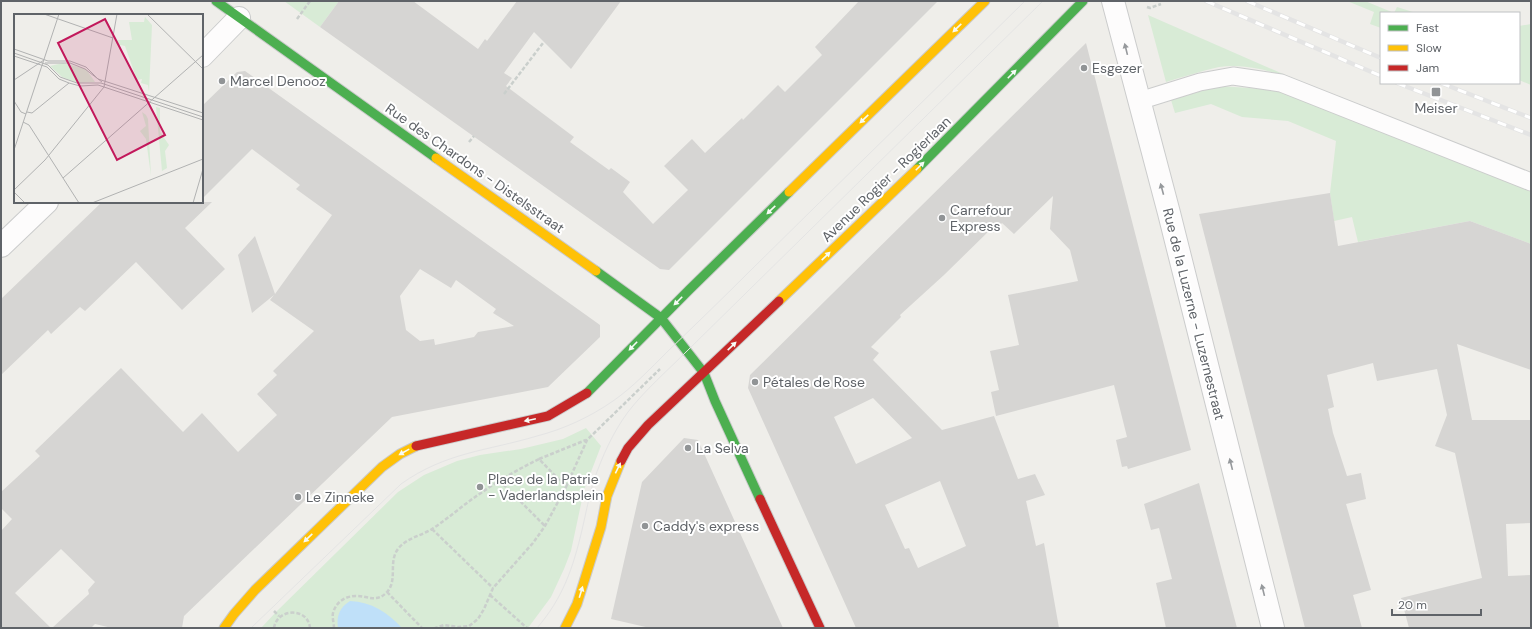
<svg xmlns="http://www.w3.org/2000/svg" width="1532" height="629" viewBox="0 0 1532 629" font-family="'DM Sans',sans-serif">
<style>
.green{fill:#d8ebd6}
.water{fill:#bfe0f9}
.building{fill:#d6d5d3;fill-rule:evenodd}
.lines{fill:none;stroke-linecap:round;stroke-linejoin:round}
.lane-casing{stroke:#cbcccc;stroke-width:19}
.street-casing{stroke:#cbcccc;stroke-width:24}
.fast-casing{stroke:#cacacb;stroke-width:11}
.slow-casing{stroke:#cacacb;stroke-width:11}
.jam-casing{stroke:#cacacb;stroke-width:11}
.path{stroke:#cacfcc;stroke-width:2.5;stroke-dasharray:4 2;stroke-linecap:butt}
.lane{stroke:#fdfcfc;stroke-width:17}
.street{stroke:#fdfcfc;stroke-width:22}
.fast{stroke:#4caf50;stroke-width:9}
.slow{stroke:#ffc107;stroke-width:9}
.jam{stroke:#c62828;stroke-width:9}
.tram{stroke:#e4e4e4;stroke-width:1}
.rail-casing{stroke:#e4e4e4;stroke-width:4.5}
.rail{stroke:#fff;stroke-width:3;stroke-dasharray:9;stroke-linecap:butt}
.oneway{fill:#f6fbf6}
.oneway2{fill:#96999c}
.poi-dot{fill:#919496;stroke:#fff;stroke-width:1.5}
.labels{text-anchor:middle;stroke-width:4;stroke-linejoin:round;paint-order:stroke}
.poi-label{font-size:14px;fill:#5f6368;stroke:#fff;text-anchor:start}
.street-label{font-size:14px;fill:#5f6368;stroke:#fff}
.inset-road{fill:none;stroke:#b1b2b2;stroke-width:1}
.view{fill:#c2185b;fill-opacity:0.15;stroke:#c2185b;stroke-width:2}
.inset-edge{fill:none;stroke:#5f6368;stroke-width:2}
</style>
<rect width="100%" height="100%" fill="#efeeea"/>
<path class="green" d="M284,1H339L320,27Z
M1347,1H1365L1394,13L1397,7L1416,13H1381V28L1370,24L1374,12Z
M1148,15L1338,98C1301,83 1260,61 1219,67C1201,71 1183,77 1166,82Z
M1531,24V85L1519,80V26Z
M1219,86L1279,90L1531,190V244L1470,221L1358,242L1352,217L1334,221L1330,193L1336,141L1288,121L1242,117L1211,104L1175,113L1171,100Z
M586,428L601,446L584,490L571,551L564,569L551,597L528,628H261L277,611L398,492L424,475L457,461L480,455L521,449L563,439Z"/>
<path class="water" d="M350,601C372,602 387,612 402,628H338C336,616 340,607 350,601Z"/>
<path class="building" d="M339,1H413L478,49L485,39L487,41L517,1H621L571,69L534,32L504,73L512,78L506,86L574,137L570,142L609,170L611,168L630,182L623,192L653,224L688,190L664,166L692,139L705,153L742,118L743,120L778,85L785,92L822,55L815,47L859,1H938L669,270L660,269L320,27Z
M1086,43L1191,450L1128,469L1127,466L1122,467L1116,440L1127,437L1114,385L996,416L991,392L999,390L990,351L1019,345L1008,295L1078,281L1070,250L1050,229L1053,196L1014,234L1002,223L994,231L992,228L944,275L900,315L901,317L871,347L879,353L873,360L942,430L994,416L1018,479L1035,474L1045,495L1026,501L1036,546L1044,543L1059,628H856L748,388L750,375ZM873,398L912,438L856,464L834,417ZM940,481L966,546L918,568L909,548L905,549L885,505Z
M245,71L600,325V337L548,387L392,417L184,616L182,628H112L95,624L91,628H52L89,594L88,590L95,582L61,549L15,593L51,628H1V531L12,519L1,508V492L40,456L35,451L121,368L183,432L202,413L238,452L277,415L257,394L277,375L273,371L314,331L270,300L274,295L252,313L238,255L255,236L275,294L332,215L296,189L300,185L252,149L202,199V106L237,72ZM420,269L451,288L456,280L496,309L493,313L514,326L478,332L474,337L435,345L434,339L420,341L406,330L400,296Z
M1330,193L1338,246L1470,221L1531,244V370L1457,344L1472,420H1531V523L1506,524L1508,576L1531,575V628H1409L1401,598L1482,578L1455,453L1435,446L1447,415L1437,369L1377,381L1373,363L1327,375L1334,407L1328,409L1333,433L1347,476L1361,473L1366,499L1346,504L1371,590L1353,595L1362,628H1305L1199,214Z
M102,202H212L185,228L225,269L182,310L136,262L85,311L80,307L51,334L48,330L1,375V299Z
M684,438L698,440L783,628H650L611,619L642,482Z
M1199,483L1221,567L1237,628H1166L1156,583L1172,579L1159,528L1151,530L1144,504Z"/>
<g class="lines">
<g class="lane-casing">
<path id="lane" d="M1139,101L1200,82L1233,76L1281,83L1531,182"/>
</g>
<g class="street-casing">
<path id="street" d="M1113,1L1169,213L1273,628
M202,56L239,18
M1,246L47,202"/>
</g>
<g class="fast-casing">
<path id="fast" d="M216,1L436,158
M917,169L1083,1
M596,271L661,318L704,373L715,401L760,499
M587,393L689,290L789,192"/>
</g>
<g class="slow-casing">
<path id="slow" d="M436,158L596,271
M789,192L985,1
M779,301L917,169
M224,628L234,614L255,590L382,467L400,454L416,446
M565,628L577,604L601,527L607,496L621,461"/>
</g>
<g class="jam-casing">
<path id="jam" d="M416,446L548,416L587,393
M621,461L628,448L648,425L779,301
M760,499L820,628"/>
</g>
<path class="path" d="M1147,7L1150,8L1161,4
M297,19L310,1
M504,94L543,43
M469,142L474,136
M539,459L586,440
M499,480L545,526
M566,487L587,440L660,369
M432,529L493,588
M387,592L422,628
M490,595L527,628
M274,611L279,616
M274,628C277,608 308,607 310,628
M334,628C334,624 332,617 333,613C336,602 345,596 356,596C368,596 377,603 387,592C398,580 388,562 398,549C406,538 421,536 432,529C449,518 464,504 481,493C499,480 519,469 539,459L566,487L545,526L533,543L493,588L484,609L478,619L469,626L458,627L444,625L435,628"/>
<use href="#lane" class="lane"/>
<use href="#street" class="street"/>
<use href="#fast" class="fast"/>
<use href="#slow" class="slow"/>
<use href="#jam" class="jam"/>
<path class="tram" d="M251,628L401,484C446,452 487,451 537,436C564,429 590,417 613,401C632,388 651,368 667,352C695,325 723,298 751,270C842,180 934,91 1025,1
M537,628C563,598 573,568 582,530C586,513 589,496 594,480C602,457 613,432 628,412C645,390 667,371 687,351L1043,1"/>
<g class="rail-casing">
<path id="rail" d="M1206,1L1381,76
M1247,1L1381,58
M1397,83L1531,135
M1441,83L1531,118"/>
</g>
<use href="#rail" class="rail"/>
</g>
<defs><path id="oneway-solid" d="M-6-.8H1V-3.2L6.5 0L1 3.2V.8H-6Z"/></defs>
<g class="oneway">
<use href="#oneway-solid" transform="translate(957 28) rotate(136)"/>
<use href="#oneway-solid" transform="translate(1012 74) rotate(-45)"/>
<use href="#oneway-solid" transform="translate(864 119) rotate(136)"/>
<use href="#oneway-solid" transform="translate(920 166) rotate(-45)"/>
<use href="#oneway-solid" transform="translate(771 210) rotate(136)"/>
<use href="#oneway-solid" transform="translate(826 256) rotate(-44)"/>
<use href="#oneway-solid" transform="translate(678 301) rotate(135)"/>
<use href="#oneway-solid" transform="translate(633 346) rotate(134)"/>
<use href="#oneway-solid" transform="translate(732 346) rotate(-44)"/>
<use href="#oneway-solid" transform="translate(530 420) rotate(168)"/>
<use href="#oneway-solid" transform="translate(404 452) rotate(151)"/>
<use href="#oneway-solid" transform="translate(618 468) rotate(-64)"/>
<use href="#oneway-solid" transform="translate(308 538) rotate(136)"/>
<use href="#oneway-solid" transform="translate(581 592) rotate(-73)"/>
</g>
<g class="oneway2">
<use href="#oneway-solid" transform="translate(1126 49) rotate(-104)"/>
<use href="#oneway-solid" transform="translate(1162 189) rotate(-105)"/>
<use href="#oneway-solid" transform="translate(1231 464) rotate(-104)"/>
<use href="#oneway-solid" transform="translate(1263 590) rotate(-104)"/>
</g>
<g class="poi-dot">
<circle cx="1084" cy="68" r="4"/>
<circle cx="222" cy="81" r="4"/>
<rect x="1431" y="87" width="10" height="10" rx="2"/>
<circle cx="942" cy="218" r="4"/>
<circle cx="755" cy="382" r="4"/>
<circle cx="688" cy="448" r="4"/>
<circle cx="480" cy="487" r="4"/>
<circle cx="298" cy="497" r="4"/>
<circle cx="645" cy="526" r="4"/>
</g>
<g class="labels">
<g class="poi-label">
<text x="1092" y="73">Esgezer</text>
<text x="230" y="86">Marcel Denooz</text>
<text x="1436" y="113" text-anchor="middle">Meiser</text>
<text x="950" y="215">Carrefour<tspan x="950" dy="16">Express</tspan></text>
<text x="763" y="387">Pétales de Rose</text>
<text x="696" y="453">La Selva</text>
<text x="488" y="484">Place de la Patrie<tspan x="488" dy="16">- Vaderlandsplein</tspan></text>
<text x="306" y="502">Le Zinneke</text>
<text x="653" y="531">Caddy's express</text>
</g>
<g class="street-label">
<text transform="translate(475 168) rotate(35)" y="5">Rue des Chardons - Distelsstraat</text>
<text transform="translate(886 179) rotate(-44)" y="5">Avenue Rogier - Rogierlaan</text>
<text transform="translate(1194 314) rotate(76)" y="5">Rue de la Luzerne - Luzernestraat</text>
</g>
</g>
<g transform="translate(14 14)">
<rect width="189" height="189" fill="#efeeea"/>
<path d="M131,3L138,11L135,78L134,71L127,69L128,65L123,66L111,32L102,30V26H118L115,8H130ZM49,49L72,55L81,68L64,69L48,63L36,52ZM142,93L146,94V118L155,131L151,137L153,154L148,157ZM128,98L132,101L134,105L137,162L132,125L126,117L132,112Z" fill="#d8ebd6"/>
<path class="inset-road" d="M30,0L99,24M133,0L189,55M0,35L34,47H56L72,53L84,65L189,99M0,39L34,51L46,63L63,69H87L189,103M0,42L33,53L45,65L55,69L66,72L84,71L189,106M31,49H56L71,55L88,68M0,66L30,46M0,87L7,98L12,100M13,98L18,99L55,69M9,108L15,111L65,189M0,136L45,0M49,164L189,41M0,176L31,146L90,73L103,0M0,178L11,189M78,189L189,145M179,189L189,155"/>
<path class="view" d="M91,5L151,121L103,146L44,29Z"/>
<rect width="189" height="189" class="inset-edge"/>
</g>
<rect width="1532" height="629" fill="none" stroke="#5f6368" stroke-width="4"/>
<rect x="1380" y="12" width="140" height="72" fill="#ffffff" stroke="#bfc1c3"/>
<rect x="1388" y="25" width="20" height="6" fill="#4caf50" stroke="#bfc1c3"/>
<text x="1416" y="32" font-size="12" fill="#5f6368">Fast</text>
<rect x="1388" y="45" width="20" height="6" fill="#ffc107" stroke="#bfc1c3"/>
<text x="1416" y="52" font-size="12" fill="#5f6368">Slow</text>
<rect x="1388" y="65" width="20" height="6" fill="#c62828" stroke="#bfc1c3"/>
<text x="1416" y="72" font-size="12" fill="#5f6368">Jam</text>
<path d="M1392 609v6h89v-6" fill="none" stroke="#5f6368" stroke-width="2"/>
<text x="1398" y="609" font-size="12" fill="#5f6368" stroke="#ffffff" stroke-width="3" paint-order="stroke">20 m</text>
</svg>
